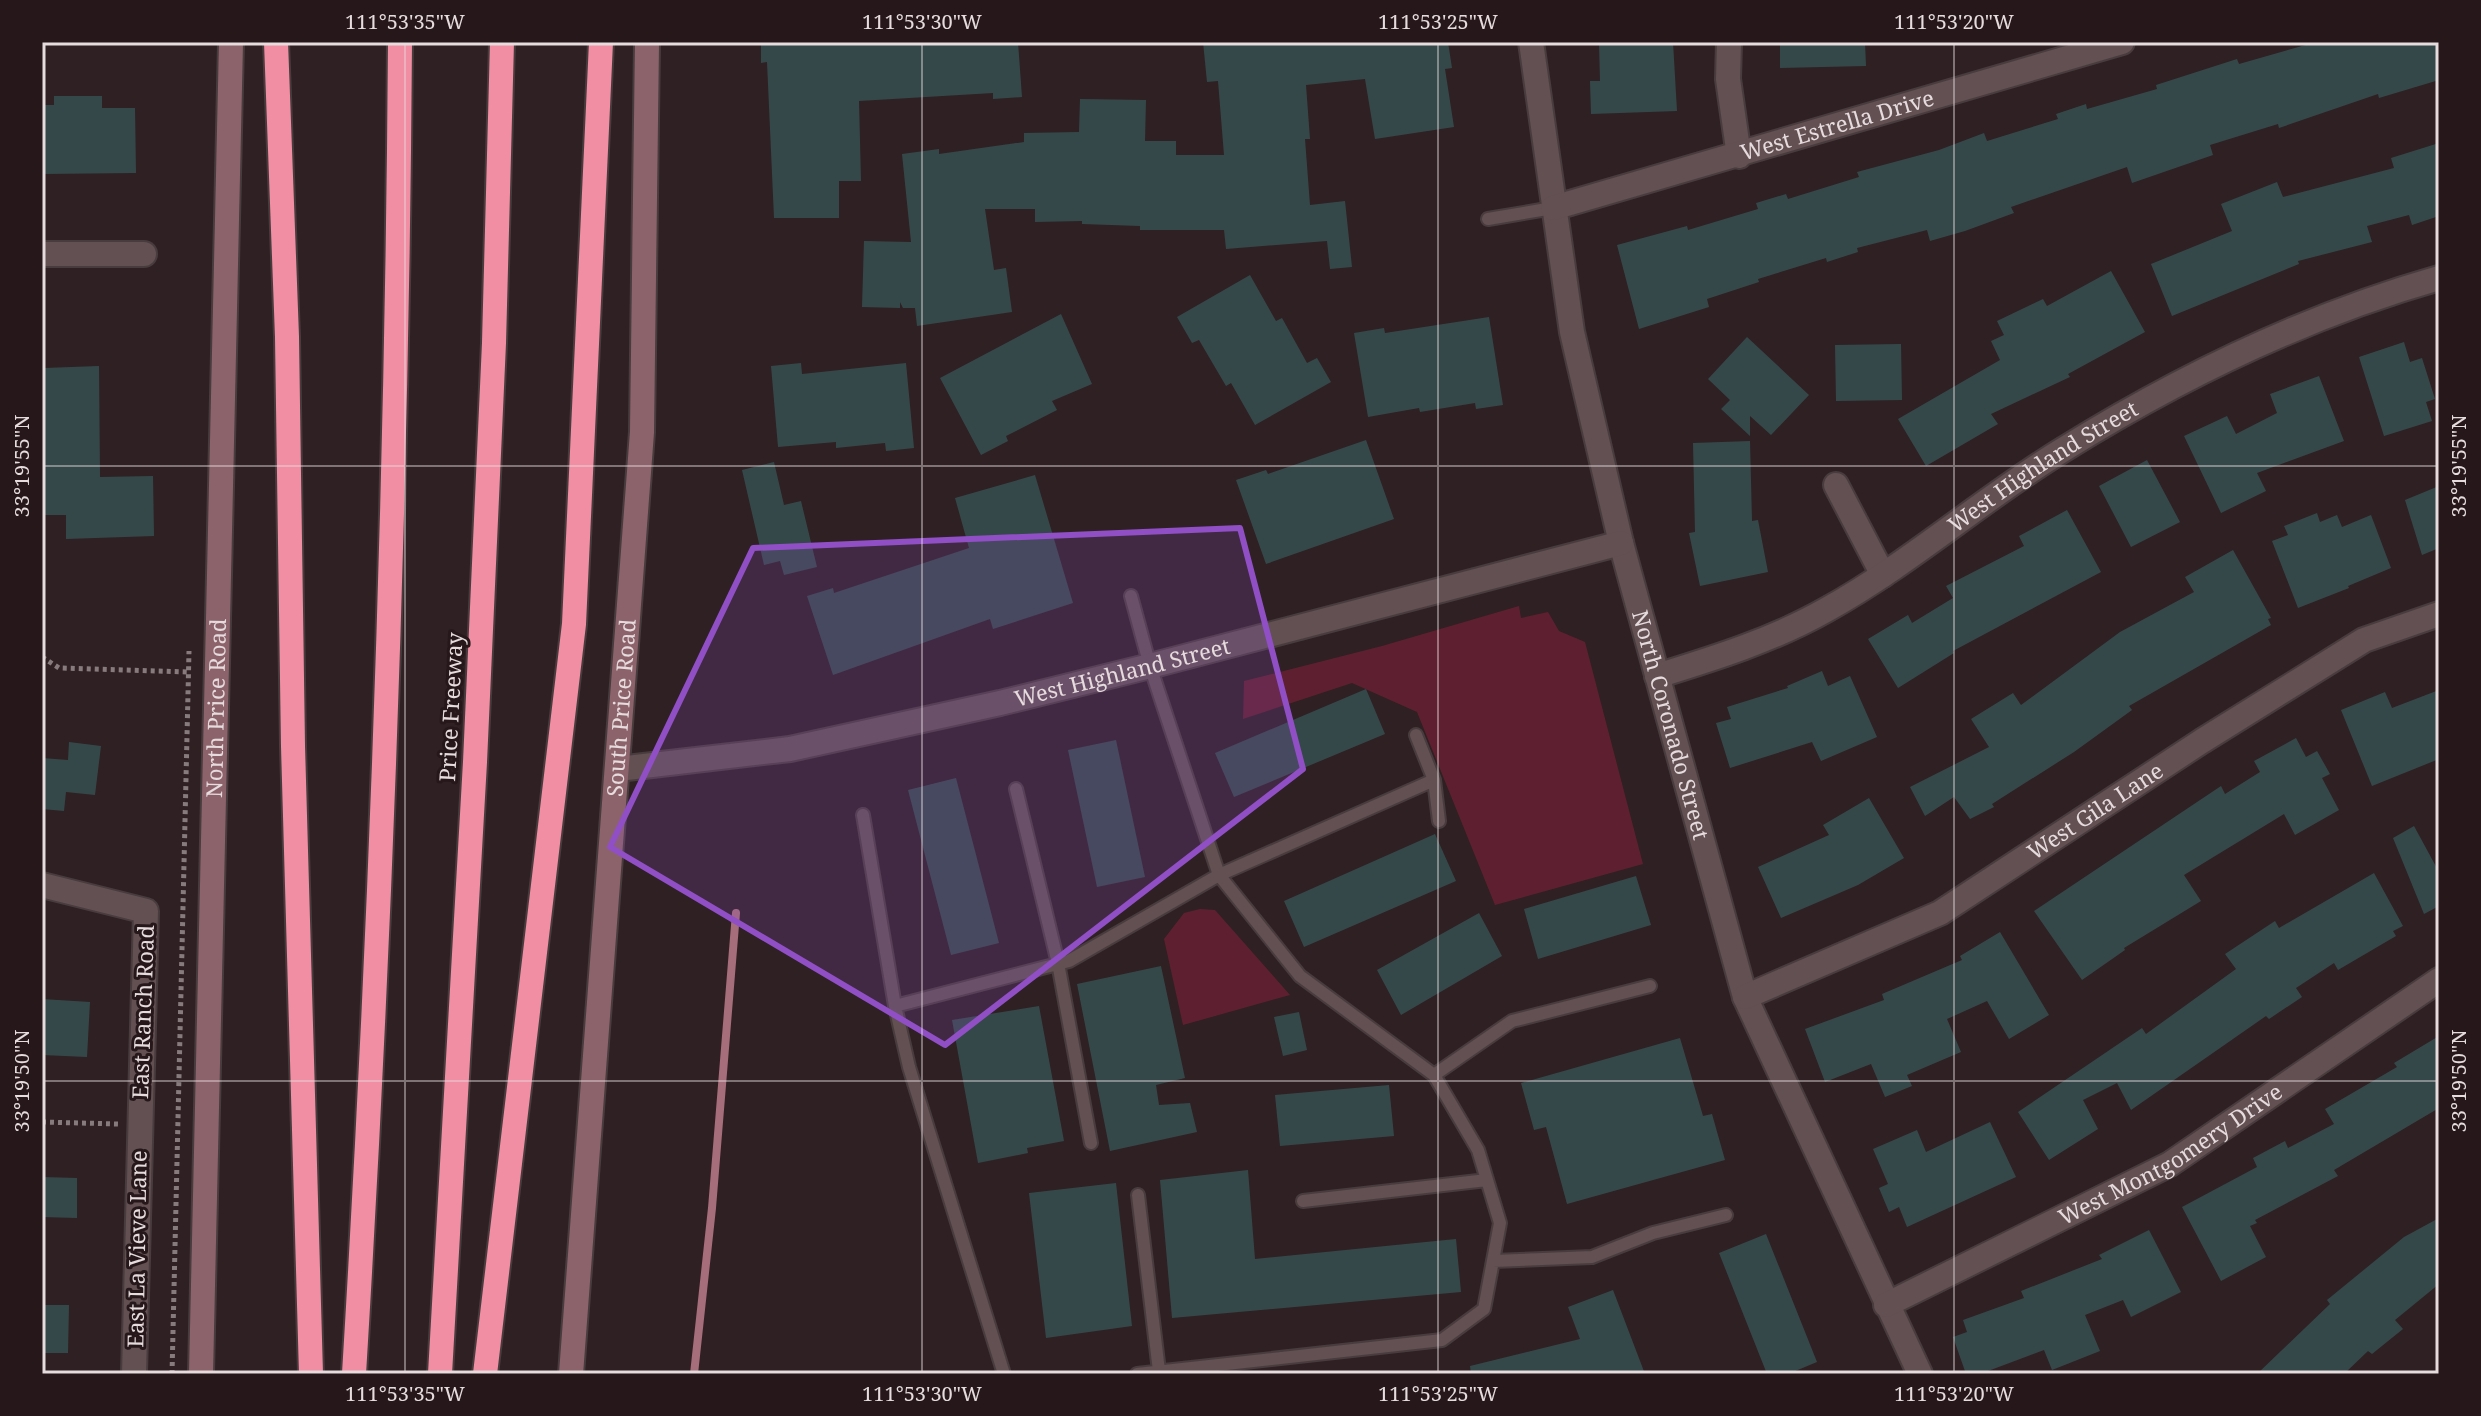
<svg xmlns="http://www.w3.org/2000/svg" width="2481" height="1416" viewBox="0 0 2481 1416" font-family="'Noto Serif',serif">
<style>
.green{fill:#5e2030}
.lines{fill:none;stroke-linecap:round;stroke-linejoin:round}
.stream{stroke:#a66d7a;stroke-width:8}
.building{fill:#354849}
.lane-casing{stroke:#493c3e;stroke-width:16}
.street-casing{stroke:#493c3e;stroke-width:28}
.secondary-casing{stroke:#493c3e;stroke-width:28}
.highway-casing{stroke:#493c3e;stroke-width:28}
.path{stroke:#887b7e;stroke-width:5;stroke-dasharray:4 4;stroke-linecap:butt}
.lane{stroke:#625053;stroke-width:12}
.street{stroke:#625053;stroke-width:24}
.secondary{stroke:#8d636b;stroke-width:24}
.highway{stroke:#f28ea3;stroke-width:24}
.marked{fill:#904fc5;fill-opacity:0.2;stroke:#904fc5;stroke-width:6;stroke-linejoin:round}
.ticks{fill:none;stroke:#e6dbdd;stroke-width:2;stroke-opacity:0.45}
.labels{text-anchor:middle;stroke-width:6;stroke-linejoin:round;paint-order:stroke}
.street-label{font-size:22px;fill:#e6dbdd;stroke:#25171a}
.neatline{fill:none;stroke:#e6dbdd;stroke-width:3}
.ticks-label{font-size:20px;text-anchor:middle;fill:#e6dbdd}
</style>
<rect width="100%" height="100%" fill="#2f2023"/>
<path class="green" d="M1519,606L1521,618L1548,612L1559,631L1585,642L1643,864L1495,905L1417,712L1352,683L1243,719L1244,681L1382,646Z
M1200,909L1215,910L1290,995L1183,1025L1164,939L1184,913Z"/>
<g class="lines">
<path class="stream" d="M694,1374L712,1208L736,913"/>
</g>
<path class="building" d="M761,42H1018L1022,97L993,99V93L859,101L861,181H839V218H774L767,62L761,63Z
M1203,42H1400V45L1448,42L1452,68L1445,69L1454,127L1375,139L1365,79L1306,85L1310,139H1305L1310,205L1345,201L1352,267L1330,269L1327,241L1226,249L1224,230H1140V226L1082,224V221L1035,222V209H985L994,270L1006,268L1012,312L917,326L915,308H903L900,302V308L862,307L864,241L911,242L902,154L939,149V154L1024,142V133L1079,132L1080,99L1146,100L1145,141H1176V155H1224L1218,81L1207,82Z
M1599,42H1673L1677,111L1591,114L1590,81H1600Z
M1780,42H1865L1866,66L1780,68Z
M2316,42H2439V80L2379,98L2378,94L2279,128L2278,124L2210,145L2213,155L2132,183L2127,167L2011,207L2014,213L1965,231L1930,241L1927,230L1857,248L1858,252L1827,262L1826,258L1758,279L1759,282L1707,299L1709,307L1639,329L1617,245L1687,226L1688,230L1758,209L1756,203L1786,194L1788,199L1859,177L1857,172L1939,150L1984,133L1987,141L2058,119L2056,114L2086,104L2087,109L2157,89L2156,85L2237,59L2239,64Z
M54,96H102V108H135L136,173L42,174V105H54Z
M2439,143V216L2412,225L2409,215L2367,226L2372,242L2298,261L2299,264L2172,316L2151,264L2232,231L2221,204L2277,182L2283,197L2394,168L2391,158Z
M2111,271L2145,332L2068,374L2070,377L1991,414L1998,424L1926,466L1898,419L2000,360L1991,341L2004,335L1997,321L2043,299L2047,306Z
M1250,275L1276,321L1282,318L1307,363L1317,358L1331,382L1255,425L1231,383L1226,386L1199,340L1192,343L1177,317Z
M1061,314L1092,384L1052,401L1057,410L1006,436L1008,441L981,455L940,378Z
M1489,317L1503,405L1476,409L1475,403L1420,412L1419,408L1368,417L1354,333L1384,328L1385,333Z
M1747,337L1809,395L1771,435L1750,416V436L1721,409L1730,400L1708,379Z
M2404,342L2410,362L2422,358L2435,399L2426,402L2432,421L2384,436L2359,357Z
M1901,344L1902,400L1836,401L1835,345Z
M801,363L802,374L906,363L914,448L886,451L885,443L836,448V442L778,447L771,366Z
M99,366L100,477L153,476L154,536L66,539V515H42L44,368Z
M2319,376L2344,441L2257,473L2266,491L2221,513L2184,436L2227,416L2236,434L2277,413L2270,394Z
M1366,440L1394,519L1266,564L1236,480L1266,470L1268,474Z
M1750,441L1752,521L1758,520L1768,572L1700,586L1689,533L1695,532L1693,443Z
M2147,460L2180,522L2131,547L2099,486Z
M774,462L784,505L801,501L817,567L784,575L780,561L764,565L742,470Z
M1035,475L1073,603L993,629L990,619L833,675L807,596L833,588L834,593L969,548L955,498Z
M2439,486V548L2422,555L2405,500Z
M2067,510L2101,572L1953,651L1954,653L1898,688L1868,639L1908,615L1912,623L1953,598L1946,586L2024,546L2019,536Z
M2317,513L2320,522L2337,515L2342,527L2371,515L2391,568L2348,586L2349,588L2298,608L2272,541L2288,535L2284,526Z
M2233,550L2271,618L2268,619L2271,625L2129,706L2132,710L2074,752L1992,804L1994,807L1970,819L1954,797L1925,816L1910,787L1989,747L1971,719L2013,693L2021,705L2120,632L2194,592L2185,577Z
M1822,671L1828,686L1850,676L1877,737L1821,761L1812,742L1730,768L1716,723L1731,719L1727,707L1788,688L1787,686Z
M1366,689L1385,734L1234,797L1215,753Z
M2439,690V759L2372,786L2341,710L2385,692L2392,708Z
M2296,738L2306,757L2317,751L2330,774L2322,778L2339,810L2295,835L2284,814L2184,875L2201,901L2124,948L2125,950L2082,980L2034,911L2221,786L2225,794L2260,772L2254,761Z
M1116,740L1145,877L1097,887L1068,750Z
M69,742L101,746L95,795L66,792L64,811L42,809V758L68,760Z
M956,778L999,943L951,955L908,790Z
M1869,798L1904,858L1858,885L1781,918L1758,867L1829,835L1823,825Z
M2414,826L2439,872V906L2424,914L2393,838Z
M1435,834L1456,881L1304,947L1284,901Z
M2374,873L2403,926L2393,931L2396,936L2338,970L2334,963L2296,988L2302,997L2269,1019L2266,1016L2131,1110L2117,1083L2083,1100L2098,1129L2049,1160L2018,1112L2142,1028L2146,1034L2236,969L2225,954L2275,921L2279,928Z
M1636,876L1651,925L1538,959L1524,909Z
M1479,913L1502,956L1401,1015L1377,970Z
M2000,932L2049,1015L2009,1039L1987,1001L1947,1019L1961,1052L1907,1075L1912,1086L1885,1097L1871,1064L1825,1082L1805,1029L1884,1000L1882,994L1962,960L1960,956Z
M1161,966L1185,1078L1156,1085L1159,1105L1190,1103L1197,1132L1110,1151L1077,984Z
M42,999L90,1002L87,1057L42,1055Z
M1039,1006L1064,1141L1027,1148L1028,1153L978,1163L952,1020Z
M1299,1012L1307,1050L1283,1056L1274,1017Z
M2439,1036V1108L2334,1170L2338,1176L2255,1220L2257,1223L2250,1226L2266,1257L2221,1281L2182,1207L2257,1167L2253,1158L2285,1141L2288,1148L2334,1124L2325,1109L2397,1067L2394,1063Z
M1680,1038L1703,1116L1712,1114L1725,1160L1567,1204L1546,1127L1534,1130L1521,1083Z
M1389,1085L1394,1136L1280,1146L1275,1095Z
M1990,1122L2016,1177L1907,1227L1899,1207L1889,1212L1879,1188L1888,1184L1873,1149L1917,1130L1926,1152Z
M1248,1170L1255,1259L1456,1239L1461,1292L1172,1318L1160,1180Z
M42,1177L77,1178V1218L42,1217Z
M1116,1183L1132,1326L1046,1338L1029,1193Z
M2439,1218V1284L2395,1320L2403,1329L2372,1354L2368,1351L2344,1374H2257L2330,1304L2327,1300L2404,1237Z
M2149,1230L2181,1292L2131,1317L2123,1300L2085,1315L2100,1351L2052,1370L2044,1350L1980,1374H1966L1953,1337L1967,1332L1963,1320L2024,1298L2021,1291L2102,1259L2099,1255Z
M1766,1234L1817,1362L1788,1374H1767L1719,1253Z
M1613,1290L1645,1374H1471L1470,1366L1580,1339L1568,1307Z
M42,1305H69L68,1353H42Z"/>
<g class="lines">
<g class="lane-casing">
<path id="lane" d="M1488,219L1553,208
M1131,596L1150,666L1219,875L1300,976L1434,1075L1478,1150L1500,1223L1484,1309L1442,1340L1137,1374
M1416,735L1434,780L1439,821
M1016,789L1058,963L1091,1143
M863,815L895,1006L909,1067L1004,1374
M895,1006L1069,961L1219,875L1434,780
M1434,1075L1512,1021L1650,986
M1138,1195L1159,1371
M1303,1201L1487,1180
M1493,1261L1592,1257L1653,1233L1726,1215"/>
</g>
<g class="street-casing">
<g id="street">
<path id="s1" d="M1531,42L1572,332L1621,543L1745,997L1920,1374"/>
<path d="M1729,42L1728,79L1739,156"/>
<path id="s2" d="M1553,208L2122,42"/>
<path d="M42,254H144"/>
<path d="M1836,485L1883,575"/>
<path id="s3" d="M1657,676C1715,658 1773,640 1826,610C1909,564 1981,500 2061,451C2178,378 2306,316 2439,278"/>
<path id="s4" d="M618,769L790,749L1000,703L1150,666L1621,543"/>
<path d="M42,885L146,911L134,1374"/>
<path id="s5" d="M1745,997L1940,913L2202,741L2364,640L2439,614"/>
<path id="s6" d="M1886,1305L2170,1164L2439,980"/>
</g>
</g>
<g class="secondary-casing">
<g id="secondary">
<path id="s7" d="M201,1374L231,42"/>
<path id="s8" d="M571,1374L642,432L647,42"/>
</g>
</g>
<g class="highway-casing">
<path id="highway" d="M276,42L287,337L293,746L311,1374
M354,1374C381,931 397,486 400,42
M440,1374L475,762L494,343L502,42
M485,1374L574,624L601,42"/>
</g>
<path class="path" d="M42,657L59,668L189,672
M42,1122L118,1124
M172,1374L189,651"/>
<use href="#lane" class="lane"/>
<use href="#street" class="street"/>
<use href="#secondary" class="secondary"/>
<use href="#highway" class="highway"/>
</g>
<path class="marked" d="M1240,528L1303,769L945,1045L610,847L753,548Z"/>
<path class="ticks" d="M405,42V1374M922,42V1374M1438,42V1374M1954,42V1374M42,466H2439M42,1081H2439"/>
<g class="labels">
<g class="street-label">
<text dy="8" stroke="none"><textPath href="#s2" startOffset="296">West Estrella Drive</textPath></text>
<text dy="8" stroke="none"><textPath href="#s3" startOffset="442">West Highland Street</textPath></text>
<text dy="8" stroke="none"><textPath href="#s4" startOffset="514">West Highland Street</textPath></text>
<text transform="translate(451 707) rotate(-87)" y="8">Price Freeway</text>
<text dy="8" stroke="none"><textPath href="#s7" startOffset="666">North Price Road</textPath></text>
<text dy="8" stroke="none"><textPath href="#s8" startOffset="668">South Price Road</textPath></text>
<text dy="8" stroke="none"><textPath href="#s1" startOffset="698">North Coronado Street</textPath></text>
<text dy="8" stroke="none"><textPath href="#s5" startOffset="398">West Gila Lane</textPath></text>
<text transform="translate(143 1012) rotate(-88)" y="8">East Ranch Road</text>
<text dy="8" stroke="none"><textPath href="#s6" startOffset="322">West Montgomery Drive</textPath></text>
<text transform="translate(137 1249) rotate(-89)" y="8">East La Vieve Lane</text>
</g>
</g>
<rect width="2481" height="1416" fill="none" stroke="#25171a" stroke-width="88"/>
<rect x="44" y="44" width="2393" height="1328" class="neatline"/>
<g class="ticks-label">
<text x="405" y="29">111°53'35"W</text>
<text x="922" y="29">111°53'30"W</text>
<text x="1438" y="29">111°53'25"W</text>
<text x="1954" y="29">111°53'20"W</text>
<text transform="translate(22 466) rotate(-90)" y="7">33°19'55"N</text>
<text transform="translate(2459 466) rotate(-90)" y="7">33°19'55"N</text>
<text transform="translate(22 1081) rotate(-90)" y="7">33°19'50"N</text>
<text transform="translate(2459 1081) rotate(-90)" y="7">33°19'50"N</text>
<text x="405" y="1401">111°53'35"W</text>
<text x="922" y="1401">111°53'30"W</text>
<text x="1438" y="1401">111°53'25"W</text>
<text x="1954" y="1401">111°53'20"W</text>
</g>
</svg>
